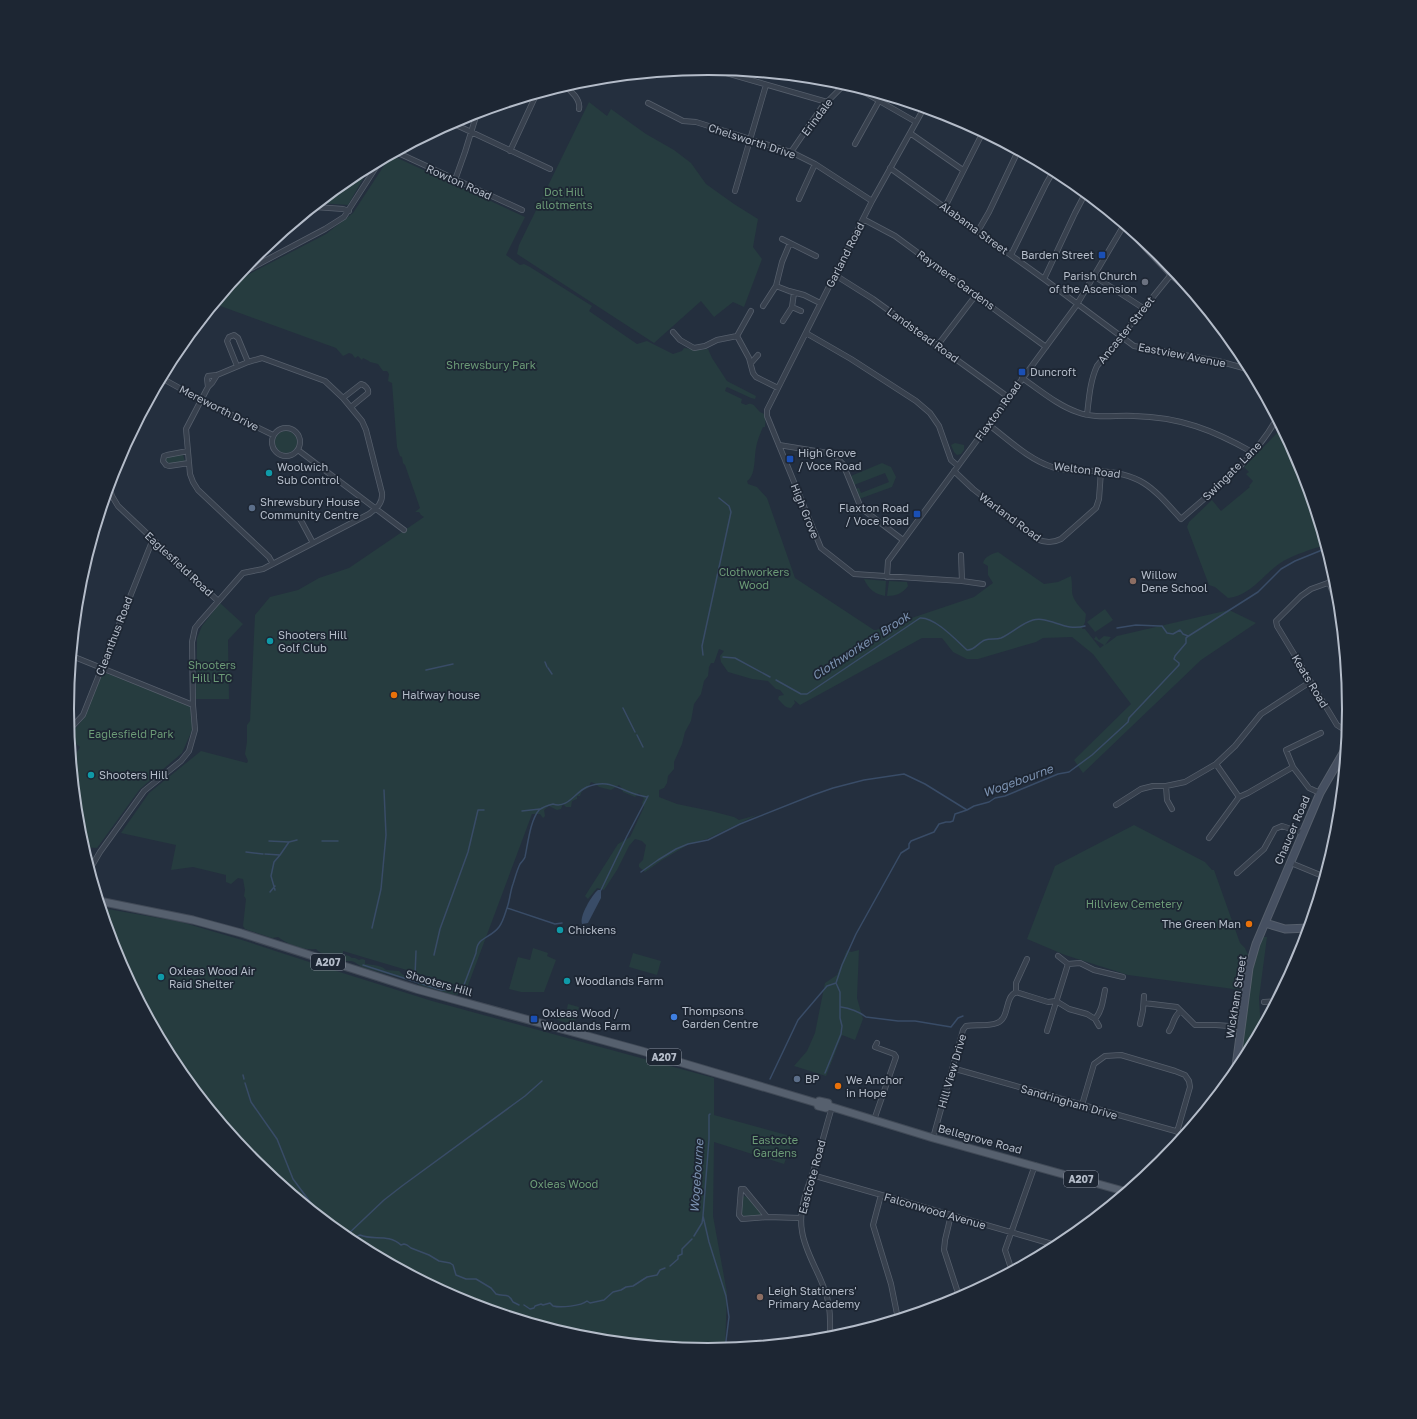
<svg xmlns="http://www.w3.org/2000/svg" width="1417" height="1419" viewBox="0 0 1417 1419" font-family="'Golos Text',sans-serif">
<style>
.green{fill:#263c3f}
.water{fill:#394c67}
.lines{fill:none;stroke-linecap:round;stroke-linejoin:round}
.stream{stroke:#394c67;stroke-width:1.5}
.street-casing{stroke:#565f6c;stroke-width:6}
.secondary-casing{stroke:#565f6c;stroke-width:9}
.primary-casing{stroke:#414a57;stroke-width:9}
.street{stroke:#38414e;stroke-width:4.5}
.secondary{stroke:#465061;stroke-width:7}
.primary{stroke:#56606e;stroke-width:7}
.transit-dot{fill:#1a4fb4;stroke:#1d2633;stroke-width:1.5}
.worship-dot{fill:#6b7280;stroke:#1d2633;stroke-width:1.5}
.culture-dot{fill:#0f9aa8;stroke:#1d2633;stroke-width:1.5}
.service-dot{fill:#5c6f8a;stroke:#1d2633;stroke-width:1.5}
.education-dot{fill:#8d6e63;stroke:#1d2633;stroke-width:1.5}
.food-dot{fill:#e8710a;stroke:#1d2633;stroke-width:1.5}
.shop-dot{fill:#3f7fe0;stroke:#1d2633;stroke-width:1.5}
.labels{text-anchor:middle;stroke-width:3.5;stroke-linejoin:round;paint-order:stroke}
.shield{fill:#1d2633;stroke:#878f9c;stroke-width:1}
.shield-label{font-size:10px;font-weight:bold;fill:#b4bcc9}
.street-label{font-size:11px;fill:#b4bcc9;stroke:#1d2633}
.park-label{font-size:11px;fill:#6b9a76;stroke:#1d2633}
.poi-label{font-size:11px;fill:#b4bcc9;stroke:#1d2633;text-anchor:start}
.water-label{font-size:12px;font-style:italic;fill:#7c92b1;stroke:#1d2633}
.rim{fill:none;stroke:#b4bcc9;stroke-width:2}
</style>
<rect width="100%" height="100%" fill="#242f3e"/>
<path class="green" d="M589,102L607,116L611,109L646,134L674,150L691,163L706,184L734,204L758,219L753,247L762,259L744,307L733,302L714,317L701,301L654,343L517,254L519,245Z
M391,155L525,217L506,255L520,265L524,264L530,267L592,306L589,311L637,344L647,341L673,354L682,351L684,348L699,350L708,349L712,358L727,381L756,396L755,399L751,398L727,387L726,388L725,391L742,399L741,403L746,405C753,401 755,407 760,412C762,413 765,414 766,415L765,427H763C760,434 757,441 756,448C754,457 756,476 747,481L748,484L757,487L767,498L795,578L874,630H876L974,597L993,583L988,575V566L983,563C985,556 992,554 998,552L1044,584L1058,582L1071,576C1072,582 1072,587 1072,592C1073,601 1081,608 1086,614L1085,622L1082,629H1085L1100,648L1104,645L1094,639L1096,636L1099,640L1104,636L1111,637L1105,645L1117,636L1229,610L1256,623L1201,660L1083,773L1074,760L1131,704L1093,654L1072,637L1043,638L1036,642L978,659H967L953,652L942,638H922L800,705L794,700L795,703L791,708C785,708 782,703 778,699L779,696L784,695L780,690L776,689L768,681L752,679L728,672L721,662L720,656L724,651L719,649L714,663H711L709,667L708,676L704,681L701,694L694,704L691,721L685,732L682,744L674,762V769L668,776L667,783L664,788L659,790V797L677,804L711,811L734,817L739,820L757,815L707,839L686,845L684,847L662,860L645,872L639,867V864L643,860L646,845L642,841L635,839L629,846L617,870L604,890L597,888L588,899L585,896L618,844L630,837L644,807L642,803L644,799L639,793L635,797L623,792L621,787L619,785L611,790L599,787L596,784L591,782L588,788L582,791L580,796H577V799L572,801L571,807H566L563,804L561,809L557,810L549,806L544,810L545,816L543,818L540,814H532L467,988L343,951V954L349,956L352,958H355L359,960L362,959L365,960V964C373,965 381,965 386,970L399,971L403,975L411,974L416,980L424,981L430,980L454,987L459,994L455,995L419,985L418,983L362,967C358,965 356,962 351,961C349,961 347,961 345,961C338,961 320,954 316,949C303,951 287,944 278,937L272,938L245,929L243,926L246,899L244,896L245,890L243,879L238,878L231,884L226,882V875L193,867L171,870L176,845L121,833L149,793L201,751L247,763L248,761L245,754L247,742V725L250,721L255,615L270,597L298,590L319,578L349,568L424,517L421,515L419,512H415L420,508L405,465L403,463L402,457L400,456L397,447L392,383L388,381L389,374L387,371H383L378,364L370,362L369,361L363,358L362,360L358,356L355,358L352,354L349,353L343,356L336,348L215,304L234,282L326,234L353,213Z
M352,176L364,177L348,205L320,203Z
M275 442a11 11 0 1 1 22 0a11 11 0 1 1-22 0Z
M1278,432L1292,448L1301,464L1326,545C1314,548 1291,556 1282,562C1264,573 1251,596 1228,598L1215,587L1209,585L1187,527L1189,522L1212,500L1221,511L1250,487L1249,486L1253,481L1246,474L1249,472L1244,467Z
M955,443L964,445V450L961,454L957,455L954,452L951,445Z
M183,454L185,462L169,464L166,463V457Z
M882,463L891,467L896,477L892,487L859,499L855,489L859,488L861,493L889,482L885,473L854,485L851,476Z
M864,579L886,581L885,596C875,594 868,589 864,579Z
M889,581L907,582L908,586C903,593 896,596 887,596Z
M220,603L243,624L228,640L229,699H196L197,638L202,626Z
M1105,609L1113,620L1095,632L1087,622Z
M103,672L190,706L193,728L182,753L140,789L97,848L83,847L79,834L72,760L80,747L70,739V735L85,717Z
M1134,825L1205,862L1212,870H1214L1240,943L1245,948L1248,955L1241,990L1128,975L1065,955L1027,939L1055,866Z
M102,908L181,922L242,940L346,974L432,1001L714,1078V1115L794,1137L784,1164L714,1142L713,1216L727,1293L725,1349L708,1351L583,1339L463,1302L352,1243L255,1163L175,1066L116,955Z
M1263,937H1267L1259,998L1261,1031L1239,1069L1253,966Z
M533,948L548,953L547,956L556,960L544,992H521L509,989L518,957L530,960Z
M847,950L851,952L859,950L857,998L863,1019L855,1040L842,1035L826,1076L794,1066L807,1051L815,1033L825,983L837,975Z
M633,953L661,961L657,975L629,967Z
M568,1004L579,1007L574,1025L557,1020L559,1011L566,1013Z
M744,1196L748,1197L763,1216C742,1218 740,1220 742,1198Z"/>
<path class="water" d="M598,890H601V898L588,923L582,924C579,916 592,895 598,890Z"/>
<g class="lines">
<path class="stream" d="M1117,628L1136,625L1159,626H1162L1167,633L1173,634L1180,630L1183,634L1188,636
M703,655L702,646L731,512L729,506L719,498
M723,657L735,658L770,677
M545,662L547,667
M548,668L552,674
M426,670L453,664
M776,680L801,694H807L920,618C935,617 956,640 967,650C974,651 979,642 985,640C990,638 996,640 1001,638C1012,633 1022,623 1033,620C1050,616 1065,632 1085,626
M623,708L635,732
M637,735L643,747
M522,811L540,809
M269,841L289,842L297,840
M322,841H338
M246,852L263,854
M265,854L280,855L289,842
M641,872L658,860L676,849L688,844L708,840L740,824L813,795L833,788L864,780L904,774L925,784L967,810
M275,890L271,876L274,862L280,855
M601,890L627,836L648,796
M270,892L275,886
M507,908L555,924L562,923
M372,928L381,889L386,835L384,790
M434,955L440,929L468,852L478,810H484
M363,965L441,990L460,989L464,985L476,953C477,936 490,939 499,927C503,922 505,914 507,908C510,900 510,892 513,884C515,878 517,870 520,864C522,861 524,860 525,857C528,843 530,821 539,810C543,807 549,805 553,804C568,809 575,792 587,787C607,779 615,787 632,793C637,795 642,796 647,797
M415,976L416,951
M841,1007C849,1008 860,1012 866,1017L898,1021H915L951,1027L958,1018L963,1016
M825,1073L841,1034L842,1026L840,1018V992L836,983
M243,1075L244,1079
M770,1079L798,1020L827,986L836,983L842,965L856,934L901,853L909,848V844L911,841L934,832L939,824L946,822H950L953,821L955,814L967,810L974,806L989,802L995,798L1005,796L1058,774L1069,772L1092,755L1128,722L1129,718L1179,665V663L1174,659L1175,656L1186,643V638L1187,637L1258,592L1281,569L1295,561L1327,548
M245,1083L251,1102L277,1139L293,1179L322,1218
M703,1216L709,1242L726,1296L729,1317L725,1349
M340,1233L342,1234
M346,1236L384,1200L402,1186L525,1096L542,1081
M346,1236L356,1237L360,1235C373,1241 388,1233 401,1245L404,1244L407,1245L411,1248L429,1255L439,1261L450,1263L453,1265L456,1275L466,1279H476L491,1288L496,1294C504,1297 508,1292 513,1302L519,1305
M694,1236L702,1223L703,1216L709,1139V1115L710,1114
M670,1266L678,1259V1256L682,1254V1249L692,1239
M524,1305L530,1309L534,1308L535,1306L541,1304L543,1305L550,1303L553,1306C561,1308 581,1306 587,1301L590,1303L604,1300L613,1292L621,1290L626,1287L633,1286L647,1277L657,1275L660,1270L665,1268"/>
<g class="street-casing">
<path id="street" d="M709,68L827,102
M564,86C571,90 581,100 579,109
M855,87L916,122
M648,103L683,121L696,122L791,152L815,164L872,201
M924,108L872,201L767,410V416L821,548L854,574L962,581L983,584
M452,123L550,169
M910,133L963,170
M855,144L879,101
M510,151L536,95
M396,152L522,210
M791,152L822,107L845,84
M890,168L1044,279L1134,346L1218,361L1251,370
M455,180L465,152L477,113
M735,191L766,85
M799,199L815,164
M315,207L343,209L349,211
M945,207L983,132
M863,219L895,236L1046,347
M978,231L989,212L1018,151
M782,239L816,256
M790,243L782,262L776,286L789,291L804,295L820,303
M1011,255L1046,184L1054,170
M240,274L325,229L344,217L380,161
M835,275L873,299L1008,397
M1094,276L1143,308
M1044,279L1075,213L1085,194
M763,306L776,286
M792,307L801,311
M783,321L792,307L794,293
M673,332L680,340L694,348L705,346L717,340L737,336L749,358L753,373L756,377L778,388
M806,333L851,359L916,401L930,413L939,426L951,460L958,466
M737,336L751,311
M937,346L976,295
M751,363L758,355
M237,366L227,341L229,337L234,335L238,338L248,362
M217,375L212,383L208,387L186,429L190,474L193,482L198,490L269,557L273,564
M163,377L165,380L201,400L273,435
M1022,378C1040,390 1057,405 1077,412C1095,419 1115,415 1134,416C1180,417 1213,430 1252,452
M343,398L361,384C365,385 369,389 368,393L351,407
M1087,415C1089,398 1090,381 1097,366L1174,271
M989,425C1009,440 1028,459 1052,467C1067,471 1082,471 1097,471C1142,473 1153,488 1181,519C1215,489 1255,459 1277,418
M272 442a14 14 0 1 1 28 0a14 14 0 1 1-28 0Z
M779,445L828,453L835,456L843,464L861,508L903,540
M298,450L404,530
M188,451L167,455L164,456L163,461L166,465L169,466L189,463
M954,471L973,489L1037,539C1045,543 1053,543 1061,539L1096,508L1099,499L1101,471
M109,487L112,496L118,506L217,600
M298,515L313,543
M961,555L962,581
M887,577L888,561L1076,306L1124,225
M1336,580L1311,589L1301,596L1276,621L1277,626L1337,725L1348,732
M1329,582L1340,612
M72,656L193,705
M69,730L83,715L153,539
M1216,764L1239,797L1248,793L1293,767L1309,788L1320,793
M1293,767L1286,750L1321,733
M1166,786L1167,800L1172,809
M1116,805L1141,789L1153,786H1166L1185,782L1216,764L1235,746L1261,714L1310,682
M1209,838L1239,797
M1291,863L1325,877
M90,869L100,852L144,791L181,761L189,751L195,730L193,705L192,642L195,628L199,623L243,573L263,569L369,514C377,508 383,503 382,493L366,430L362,421L343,398L325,381L262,358L248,362L217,375L208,376L207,379L208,387
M1237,873L1264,849L1275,829L1282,826L1303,833
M1058,956L1068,964
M1016,992L1048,1002L1056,1001L1069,1009L1087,1014L1095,1019L1099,1026
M1264,1002L1277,1001
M1144,1003L1177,1007L1195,1025H1216L1242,1027
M1095,1019C1102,1011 1103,1000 1105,990
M1140,1024L1143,1010L1144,996
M1047,1031L1068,964L1080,963L1094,970L1123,977
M1169,1031C1174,1024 1173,1016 1181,1011
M952,1068L1186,1134
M1082,1105L1094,1064L1105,1056L1121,1055L1175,1071L1185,1075L1189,1081L1190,1087L1177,1132
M874,1120L896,1057L894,1054L875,1047L877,1043
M933,1138L963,1030L966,1026C976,1024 987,1027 997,1023C1010,1018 1004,998 1016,992V983L1027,959
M812,1175L1059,1246
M881,1195L873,1225L891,1284L898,1319
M951,1215L945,1240L944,1250L960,1299
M767,1217L744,1189H741L739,1215L742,1219L767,1217L801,1218
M1012,1271L1005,1250L1035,1165
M830,1339C830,1324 831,1308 826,1294C820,1273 805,1253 802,1231C798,1208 808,1188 815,1166C821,1147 826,1127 832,1107"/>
</g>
<g class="secondary-casing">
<path id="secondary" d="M1068,179L1076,187L1100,205
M1131,231L1172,274L1186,286
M1265,923L1285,929L1309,928
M1235,1074L1249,968L1256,944L1320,793L1346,748"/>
</g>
<g class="primary-casing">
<path id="primary" d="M99,901L193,920L241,933L416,989L642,1051L817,1103L819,1101L828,1103V1106
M817,1103L818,1106L826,1108L828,1106L832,1107L933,1138L1127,1192"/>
</g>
<use href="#street" class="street"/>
<use href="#secondary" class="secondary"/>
<use href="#primary" class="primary"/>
</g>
<g class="transit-dot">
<rect x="1098" y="251" width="8" height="8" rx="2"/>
<rect x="1018" y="368" width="8" height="8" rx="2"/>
<rect x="786" y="455" width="8" height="8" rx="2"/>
<rect x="913" y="510" width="8" height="8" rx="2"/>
<rect x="530" y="1015" width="8" height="8" rx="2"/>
</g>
<circle class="worship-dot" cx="1145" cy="282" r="4"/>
<g class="culture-dot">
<circle cx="269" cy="473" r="4"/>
<circle cx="270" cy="641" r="4"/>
<circle cx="91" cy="775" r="4"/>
<circle cx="560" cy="930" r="4"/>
<circle cx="161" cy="977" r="4"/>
<circle cx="567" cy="981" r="4"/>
</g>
<g class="service-dot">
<circle cx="252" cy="508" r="4"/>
<circle cx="797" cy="1079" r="4"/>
</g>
<g class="education-dot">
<circle cx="1133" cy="581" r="4"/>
<circle cx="760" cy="1297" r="4"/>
</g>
<g class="food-dot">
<circle cx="394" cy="695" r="4"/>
<circle cx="1249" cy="924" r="4"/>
<circle cx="838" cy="1086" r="4"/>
</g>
<circle class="shop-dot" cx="674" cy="1017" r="4"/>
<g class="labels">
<g class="shield">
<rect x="311" y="954" width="34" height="16" rx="3"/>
<rect x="647" y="1049" width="34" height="16" rx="3"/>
<rect x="1064" y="1171" width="34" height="16" rx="3"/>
</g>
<g class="shield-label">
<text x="328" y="966">A207</text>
<text x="664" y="1061">A207</text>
<text x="1081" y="1183">A207</text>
</g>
<g class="street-label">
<text transform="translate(817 117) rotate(-53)" y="4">Erindale</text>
<text transform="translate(752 141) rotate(18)" y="4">Chelsworth Drive</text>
<text transform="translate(459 182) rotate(24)" y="4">Rowton Road</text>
<text transform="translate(974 228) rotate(36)" y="4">Alabama Street</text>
<text transform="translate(845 255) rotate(-63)" y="4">Garland Road</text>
<text transform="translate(956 280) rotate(36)" y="4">Raymere Gardens</text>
<text transform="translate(1126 330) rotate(-51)" y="4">Ancaster Street</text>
<text transform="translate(923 335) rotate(36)" y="4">Landstead Road</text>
<text transform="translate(1182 355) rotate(11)" y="4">Eastview Avenue</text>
<text transform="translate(219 408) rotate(27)" y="4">Mereworth Drive</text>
<text transform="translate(998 411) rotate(-54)" y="4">Flaxton Road</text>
<text transform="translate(1087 470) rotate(7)" y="4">Welton Road</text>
<text transform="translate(1232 471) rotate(-45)" y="4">Swingate Lane</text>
<text transform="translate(805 511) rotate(68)" y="4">High Grove</text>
<text transform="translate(1010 517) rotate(36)" y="4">Warland Road</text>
<text transform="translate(179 564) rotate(43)" y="4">Eaglesfield Road</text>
<text transform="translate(114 636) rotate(-69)" y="4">Cleanthus Road</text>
<text transform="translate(1310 681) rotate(59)" y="4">Keats Road</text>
<text transform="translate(1292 830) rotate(-67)" y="4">Chaucer Road</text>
<text transform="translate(439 983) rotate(16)" y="4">Shooters Hill</text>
<text transform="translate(1236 997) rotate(-81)" y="4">Wickham Street</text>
<text transform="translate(952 1071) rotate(-74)" y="4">Hill View Drive</text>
<text transform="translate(1069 1102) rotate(16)" y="4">Sandringham Drive</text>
<text transform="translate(980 1139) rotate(15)" y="4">Bellegrove Road</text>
<text transform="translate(812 1177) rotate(-75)" y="4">Eastcote Road</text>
<text transform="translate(935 1211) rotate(16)" y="4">Falconwood Avenue</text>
</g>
<g class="park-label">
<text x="564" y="196">Dot Hill<tspan x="564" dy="13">allotments</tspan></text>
<text x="491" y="369">Shrewsbury Park</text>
<text x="754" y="576">Clothworkers<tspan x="754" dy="13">Wood</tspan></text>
<text x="212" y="669">Shooters<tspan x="212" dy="13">Hill LTC</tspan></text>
<text x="131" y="738">Eaglesfield Park</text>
<text x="1134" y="908">Hillview Cemetery</text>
<text x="775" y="1144">Eastcote<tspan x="775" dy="13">Gardens</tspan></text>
<text x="564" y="1188">Oxleas Wood</text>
</g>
<g class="poi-label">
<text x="1094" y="259" text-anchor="end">Barden Street</text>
<text x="1137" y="280" text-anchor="end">Parish Church<tspan x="1137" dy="13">of the Ascension</tspan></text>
<text x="1030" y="376">Duncroft</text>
<text x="798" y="457">High Grove<tspan x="798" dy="13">/ Voce Road</tspan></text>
<text x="277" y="471">Woolwich<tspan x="277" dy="13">Sub Control</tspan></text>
<text x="260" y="506">Shrewsbury House<tspan x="260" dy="13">Community Centre</tspan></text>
<text x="909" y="512" text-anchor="end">Flaxton Road<tspan x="909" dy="13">/ Voce Road</tspan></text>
<text x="1141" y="579">Willow<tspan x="1141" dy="13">Dene School</tspan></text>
<text x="278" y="639">Shooters Hill<tspan x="278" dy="13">Golf Club</tspan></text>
<text x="402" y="699">Halfway house</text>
<text x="99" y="779">Shooters Hill</text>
<text x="1241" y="928" text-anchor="end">The Green Man</text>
<text x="568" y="934">Chickens</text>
<text x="169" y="975">Oxleas Wood Air<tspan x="169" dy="13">Raid Shelter</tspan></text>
<text x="575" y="985">Woodlands Farm</text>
<text x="682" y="1015">Thompsons<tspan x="682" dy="13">Garden Centre</tspan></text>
<text x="542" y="1017">Oxleas Wood /<tspan x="542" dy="13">Woodlands Farm</tspan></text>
<text x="805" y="1083">BP</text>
<text x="846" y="1084">We Anchor<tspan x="846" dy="13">in Hope</tspan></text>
<text x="768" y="1295">Leigh Stationers'<tspan x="768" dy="13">Primary Academy</tspan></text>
</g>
<g class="water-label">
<text transform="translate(861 646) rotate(-33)" y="4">Clothworkers Brook</text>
<text transform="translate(1018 781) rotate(-20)" y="4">Wogebourne</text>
<text transform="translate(697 1176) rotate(-86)" y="4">Wogebourne</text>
</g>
</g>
<path d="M0 0H1417V1419H0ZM74 709a634 634 0 1 1 1268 0a634 634 0 1 1-1268 0Z" fill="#1d2633" fill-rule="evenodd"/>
<path class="rim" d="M74 709a634 634 0 1 1 1268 0a634 634 0 1 1-1268 0Z"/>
</svg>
